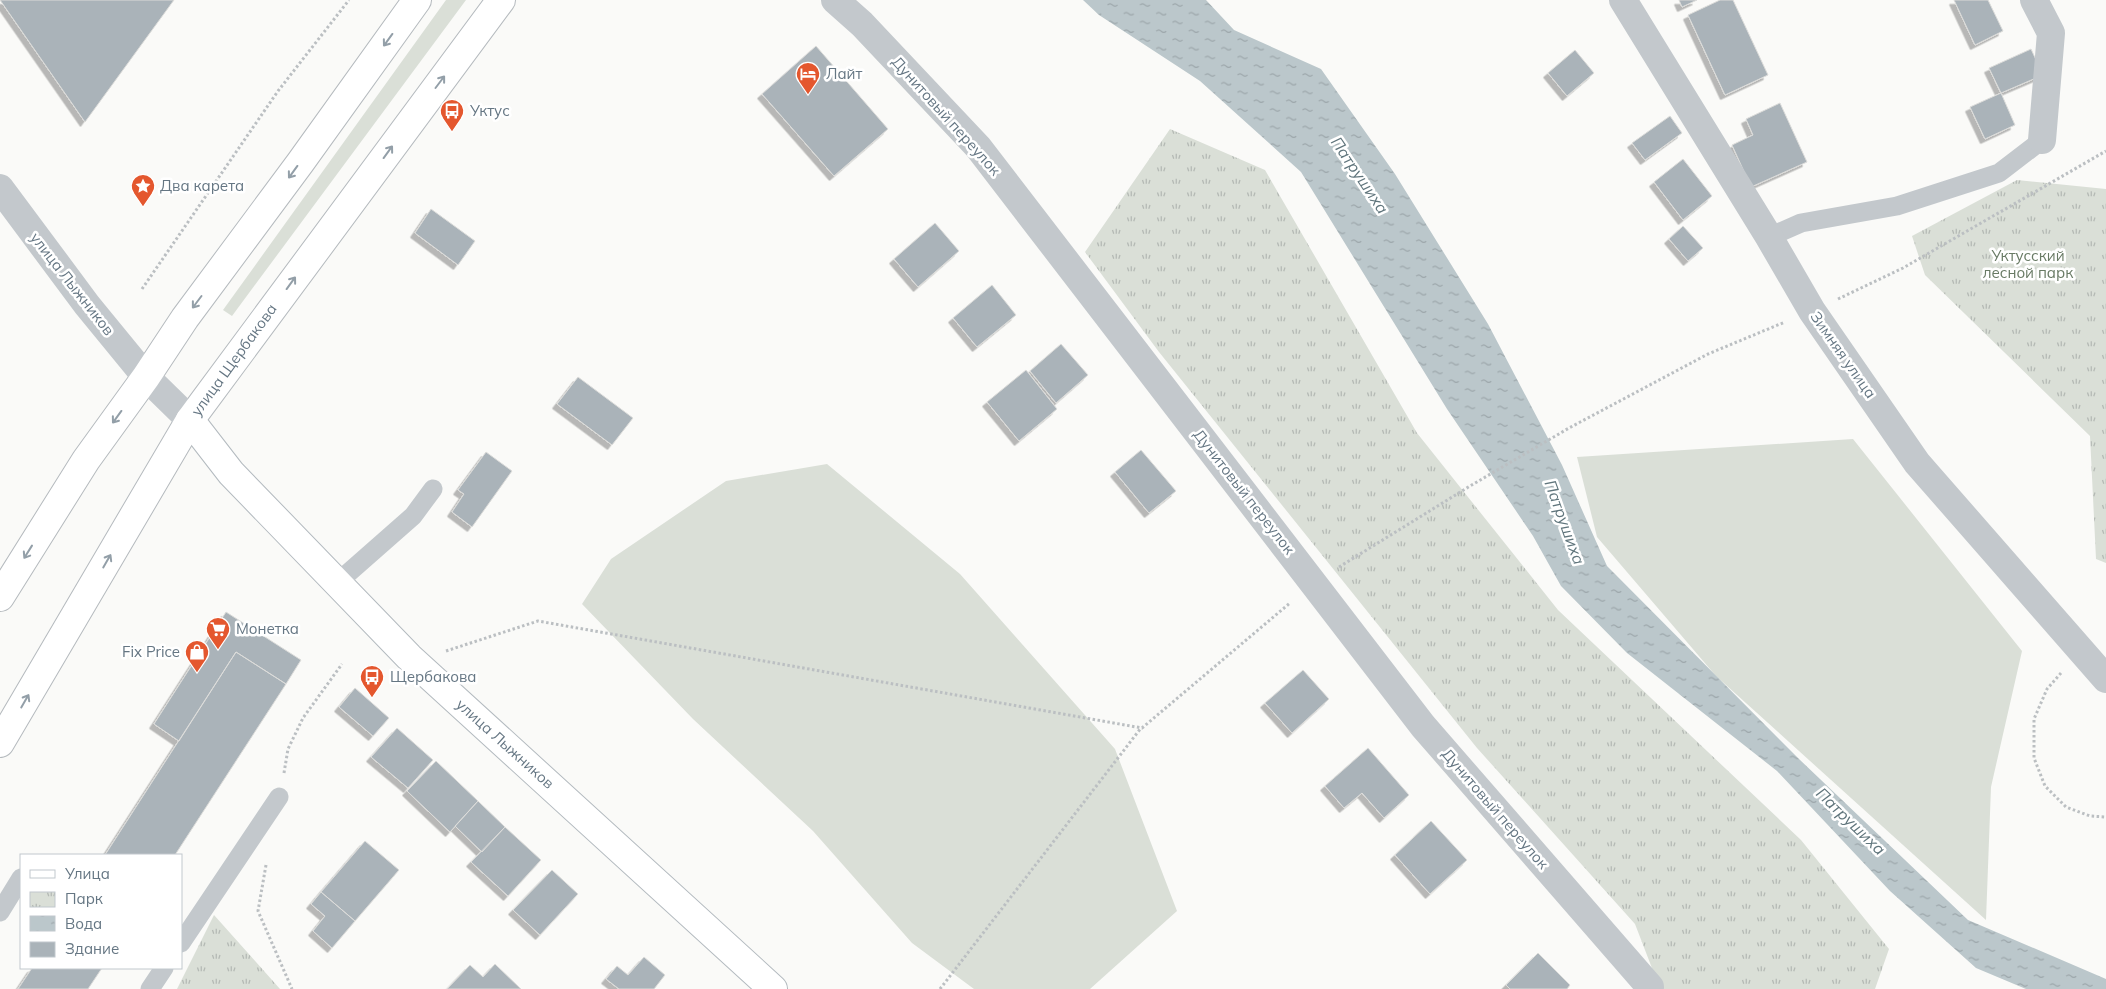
<svg xmlns="http://www.w3.org/2000/svg" width="2106" height="989" viewBox="0 0 2106 989" font-family="Mulish,sans-serif">
<style>
.green{fill:#dadfd7}
.park{fill:url(#park-tufts)}
.water{fill:url(#water-ripples)}
.building{fill:#aab3b9;stroke:#dcdcda;filter:url(#shadow)}
.lines{fill:none;stroke-linecap:round;stroke-linejoin:round}
.secondary-casing{stroke:#b3babf;stroke-width:30}
.primary-casing{stroke:#b5babe;stroke-width:30}
.path{stroke:#bbbfc2;stroke-width:3;stroke-dasharray:2.5 2.5;stroke-linecap:butt}
.service{stroke:#c3c8cc;stroke-width:19}
.minor{stroke:#c3c8cc;stroke-width:28}
.tertiary{stroke:#c3c8cc;stroke-width:28}
.secondary{stroke:#fff;stroke-width:28}
.primary{stroke:#fff;stroke-width:28}
.oneway{stroke:#939fa8}
.labels{text-anchor:middle;stroke-width:5;stroke-linejoin:round;paint-order:stroke}
.poi-label{font-size:15px;fill:#657683;stroke:#fff;text-anchor:start}
.street-label{font-size:15px;fill:#657683;stroke:#fff}
.park-label{font-size:15px;fill:#687a64;stroke:#fff}
.water-label{font-size:16px;font-style:italic;fill:#60757c;stroke:#fff}
</style>
<defs>
<pattern id="park-tufts" width="24" height="20" patternUnits="userSpaceOnUse" patternTransform="scale(1.25)"><rect width="24" height="20" fill="#dadfd7"/><path d="M3 7l-1-3M5 7V3M7 7l1-3M15 17l-1-3M17 17v-4M19 17l1-3" fill="none" stroke="#b4b9b4"/></pattern>
<pattern id="water-ripples" width="26" height="14" patternUnits="userSpaceOnUse" patternTransform="scale(1.25)"><rect width="26" height="14" fill="#bbc7cb"/><path d="M2 4q2-2 4 0t4 0M15 11q2-2 4 0t4 0" fill="none" stroke="#9ca6aa"/></pattern>
<filter id="shadow"><feDropShadow dx="-4.5" dy="4.5" stdDeviation="0" flood-color="#0004"/></filter>
</defs>
<rect width="100%" height="100%" fill="#fafaf8"/>
<path class="green" d="M446,0H466L232,316L223,310Z
M1853,439L2022,651L1991,787L1986,920L1716,676L1597,537L1577,457Z
M827,464L960,574L1115,749L1177,911L1090,989H974L912,943L813,831L693,719L582,604L611,559L726,481Z"/>
<path class="park" d="M1170,129L1265,170L1417,433L1558,610L1801,840L1889,949L1875,989H1660L1635,924L1477,748L1159,352L1085,252Z
M2017,180L2106,189V563L2096,559L2090,436L1925,275L1912,236Z
M214,915L280,989H177Z"/>
<path class="water" d="M1083,0H1206L1234,30L1321,69L1395,174L1488,324L1562,465L1607,566L1799,759L1968,920L2106,979V989H2026L1976,968L1890,891L1777,771L1627,653L1561,586L1533,536L1447,409L1301,172L1200,81L1099,15Z"/>
<path class="building" d="M0,0H174L85,122Z
M1679,0H1697L1682,7Z
M1720,0H1733L1768,75L1725,95L1688,15Z
M1954,0H1988L2003,31L1975,45Z
M816,46L888,129L834,176L762,94Z
M2031,49L2043,75L2001,93L1989,68Z
M1575,50L1594,73L1567,96L1548,73Z
M2001,93L2015,125L1985,139L1970,107Z
M1780,103L1807,162L1751,187L1732,145L1753,135L1746,119Z
M1670,116L1682,133L1645,160L1632,143Z
M1683,159L1712,196L1683,220L1654,182Z
M431,209L475,241L458,265L415,233Z
M935,223L959,251L918,287L894,259Z
M1683,226L1703,248L1688,261L1669,239Z
M992,285L1016,315L977,347L953,318Z
M1061,344L1088,375L1056,403L1030,371Z
M1026,370L1057,409L1019,441L987,402Z
M578,377L633,418L612,445L557,404Z
M1141,450L1176,491L1149,513L1115,472Z
M486,452L512,471L472,527L452,512L464,494L458,490Z
M226,612L301,660L286,684L236,652L179,741L154,724Z
M236,652L286,684L175,855H105Z
M1303,670L1329,699L1292,733L1265,703Z
M355,688L389,718L373,736L339,707Z
M397,728L433,760L408,788L371,757Z
M1368,748L1409,795L1384,818L1362,793L1344,808L1325,786Z
M436,761L478,801L450,832L407,791Z
M478,801L505,827L482,852L455,826Z
M1431,821L1467,860L1430,894L1395,855Z
M505,827L541,860L508,896L471,862Z
M365,841L399,870L355,921L321,892Z
M552,870L578,894L540,935L513,910Z
M321,892L355,921L332,948L313,931L325,916L311,904Z
M1538,953L1570,985L1567,989H1510L1506,985Z
M644,957L665,975L654,989H619L606,979L617,966L628,975Z
M495,964L521,989H447L470,965L483,977Z
M32,968H102L88,989H18Z"/>
<g class="lines">
<g class="secondary-casing">
<path id="secondary" d="M190,420L231,473L409,657L773,989"/>
</g>
<g class="primary-casing">
<path id="primary" d="M0,597L86,460L146,377L185,318L300,163L417,0
M0,743L190,420L501,0"/>
</g>
<path class="path" d="M142,289L278,91L349,0
M1838,299L1903,268L2106,151
M1339,567L1470,486L1569,428L1708,354L1785,322
M446,651L538,621L1142,728L1290,603
M2061,673L2047,689L2034,719V758L2045,786L2066,807L2090,816L2106,817
M284,773L288,749L303,718L342,664
M266,865L258,911L292,989
M940,989L1141,728"/>
<path class="service" d="M1769,237L1801,223L1897,206L1999,173L2042,140
M338,582L413,516L433,489
M0,912L21,878
M181,943L279,797
M150,989L164,968"/>
<path class="minor" d="M835,0L862,24L978,147L1423,726L1650,987
M1623,0L1769,237L1812,311L1917,463L2106,679
M2034,0L2051,33L2042,140"/>
<path class="tertiary" d="M0,188L87,305L146,377L190,420"/>
<use href="#secondary" class="secondary"/>
<use href="#primary" class="primary"/>
</g>
<defs><path id="oneway-shaft" d="M-6 0H5M1.5-3L5.5 0L1.5 3" fill="none" stroke-width="1.6" stroke-linecap="round" stroke-linejoin="round" transform="scale(1.25)"/></defs>
<g class="oneway">
<use href="#oneway-shaft" transform="translate(388 40) rotate(126)"/>
<use href="#oneway-shaft" transform="translate(440 82) rotate(-53)"/>
<use href="#oneway-shaft" transform="translate(388 152) rotate(-54)"/>
<use href="#oneway-shaft" transform="translate(293 172) rotate(126)"/>
<use href="#oneway-shaft" transform="translate(291 283) rotate(-54)"/>
<use href="#oneway-shaft" transform="translate(197 302) rotate(127)"/>
<use href="#oneway-shaft" transform="translate(117 417) rotate(126)"/>
<use href="#oneway-shaft" transform="translate(28 552) rotate(122)"/>
<use href="#oneway-shaft" transform="translate(107 561) rotate(-60)"/>
<use href="#oneway-shaft" transform="translate(25 701) rotate(-60)"/>
</g>
<defs>
<g id="hotel-pin" transform="scale(1.25)"><path d="M0 17L-7.5 6A9.5 9.5 0 1 1 7.5 6Z" fill="#e4572e" stroke="#fff"/><path d="M-6-4.5h1.5V1H6V5H4.5V3h-9V5H-6ZM-4 0a1.8 1.8 0 1 1 3.6 0ZM.5 0V-2.5h3Q6-2.5 6 0Z" fill="#fff"/></g>
<g id="bus-pin" transform="scale(1.25)"><path d="M0 17L-7.5 6A9.5 9.5 0 1 1 7.5 6Z" fill="#e4572e" stroke="#fff"/><path d="M-5-6H5V4H4V6H2V4H-2V6H-4V4H-5ZM-3.5-4V0h7V-4ZM-3.5 1.2v1.5H-2V1.2ZM2 1.2v1.5H3.5V1.2Z" fill="#fff"/></g>
<g id="sight-pin" transform="scale(1.25)"><path d="M0 17L-7.5 6A9.5 9.5 0 1 1 7.5 6Z" fill="#e4572e" stroke="#fff"/><path d="M0-6L1.8-2.2L6-1.7L2.9 1.2L3.7 5.4L0 3.3L-3.7 5.4L-2.9 1.2L-6-1.7L-1.8-2.2Z" fill="#fff"/></g>
<g id="supermarket-pin" transform="scale(1.25)"><path d="M0 17L-7.5 6A9.5 9.5 0 1 1 7.5 6Z" fill="#e4572e" stroke="#fff"/><path d="M-6-5.5h2.5l.6 2H6L4.5 2H-2.5L-4.4-4H-6ZM-1.5 3.2a1.3 1.3 0 1 0 .1 0ZM3 3.2a1.3 1.3 0 1 0 .1 0Z" fill="#fff"/></g>
<g id="shop-pin" transform="scale(1.25)"><path d="M0 17L-7.5 6A9.5 9.5 0 1 1 7.5 6Z" fill="#e4572e" stroke="#fff"/><path d="M-5-2.5h2.3a2.7 3.5 0 0 1 5.4 0H5L5.5 6h-11ZM-1.5-2.5h3a1.5 2.3 0 0 0-3 0Z" fill="#fff"/></g>
</defs>
<g fill-rule="evenodd">
<use href="#hotel-pin" x="808" y="74"/>
<use href="#bus-pin" x="452" y="111"/>
<use href="#sight-pin" x="143" y="186"/>
<use href="#supermarket-pin" x="218" y="629"/>
<use href="#shop-pin" x="197" y="652"/>
<use href="#bus-pin" x="372" y="677"/>
</g>
<g class="labels">
<g class="poi-label">
<text x="826" y="79">Лайт</text>
<text x="470" y="116">Уктус</text>
<text x="160" y="191">Два карета</text>
<text x="236" y="634">Монетка</text>
<text x="180" y="657" text-anchor="end">Fix Price</text>
<text x="390" y="682">Щербакова</text>
</g>
<g class="street-label">
<text transform="translate(946 116) rotate(48)" y="5">Дунитовый переулок</text>
<text transform="translate(72 284) rotate(52)" y="5">улица Лыжников</text>
<text transform="translate(1843 355) rotate(55)" y="5">Зимняя улица</text>
<text transform="translate(234 360) rotate(-54)" y="5">улица Щербакова</text>
<text transform="translate(1244 492) rotate(52)" y="5">Дунитовый переулок</text>
<text transform="translate(505 744) rotate(42)" y="5">улица Лыжников</text>
<text transform="translate(1495 809) rotate(49)" y="5">Дунитовый переулок</text>
</g>
<g class="park-label">
<text x="2028" y="261">Уктусский<tspan x="2028" dy="17">лесной парк</tspan></text>
</g>
<g class="water-label">
<text transform="translate(1360 175) rotate(56)" y="6">Патрушиха</text>
<text transform="translate(1565 522) rotate(70)" y="6">Патрушиха</text>
<text transform="translate(1851 821) rotate(44)" y="6">Патрушиха</text>
</g>
</g>
<rect x="20" y="854" width="162" height="115" fill="#ffffff" stroke="#c1c8cd"/>
<rect x="30" y="870" width="25" height="8" fill="#ffffff" stroke="#c1c8cd"/>
<text x="65" y="879" font-size="15" fill="#657683">Улица</text>
<rect x="30" y="892" width="25" height="15" fill="url(#park-tufts)" stroke="#c1c8cd"/>
<text x="65" y="904" font-size="15" fill="#657683">Парк</text>
<rect x="30" y="916" width="25" height="15" fill="url(#water-ripples)" stroke="#c1c8cd"/>
<text x="65" y="929" font-size="15" fill="#657683">Вода</text>
<rect x="30" y="942" width="25" height="15" fill="#aab3b9" stroke="#c1c8cd"/>
<text x="65" y="954" font-size="15" fill="#657683">Здание</text>
</svg>
